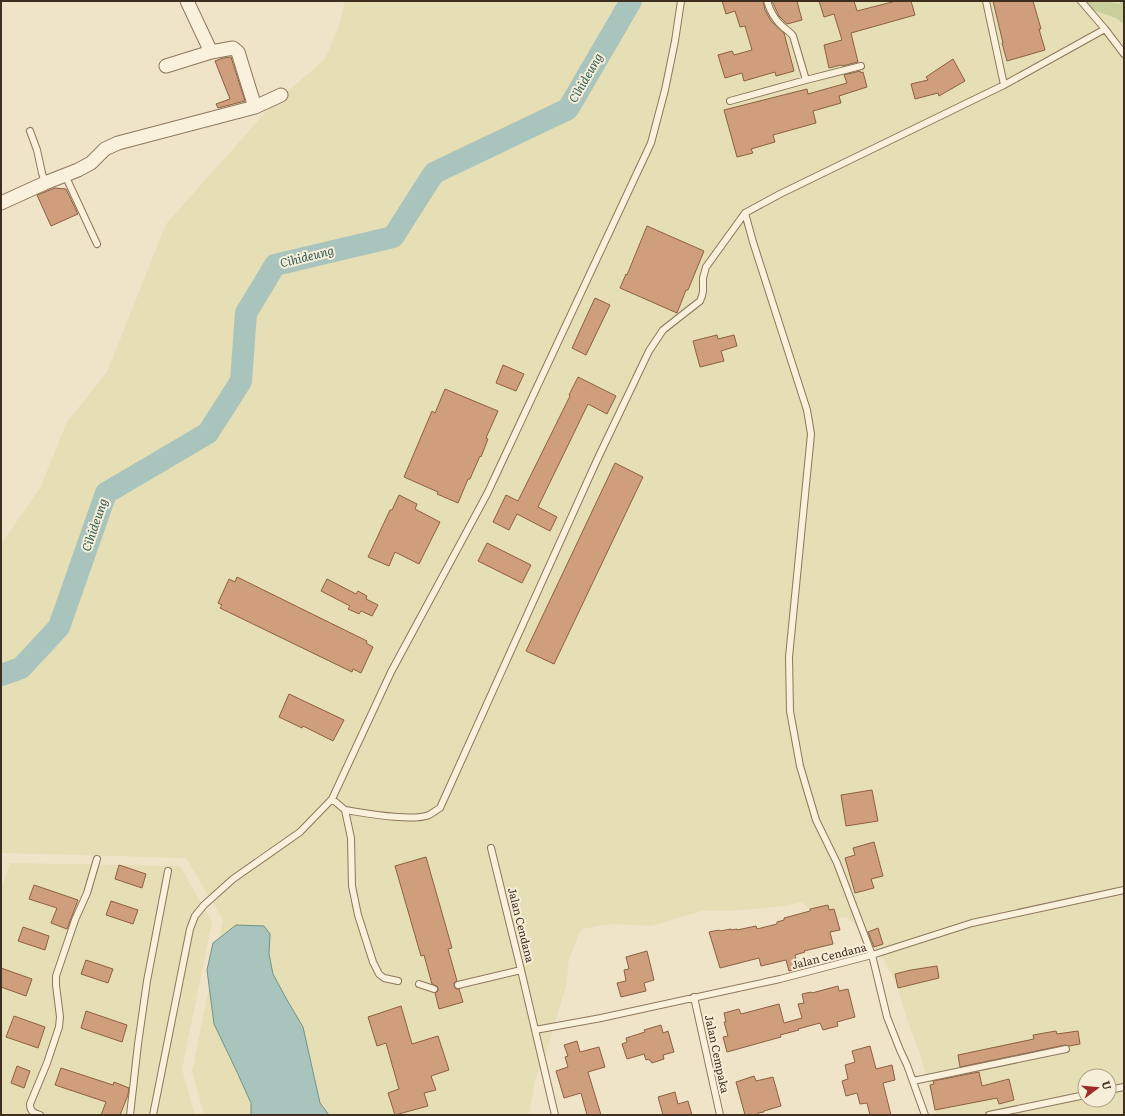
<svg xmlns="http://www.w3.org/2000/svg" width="1125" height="1116" viewBox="0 0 1125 1116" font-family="Literata,serif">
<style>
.farmland{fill:#e6deb5;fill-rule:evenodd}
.green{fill:#c9cf9b}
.water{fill:#a9c4bc;stroke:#6f938a}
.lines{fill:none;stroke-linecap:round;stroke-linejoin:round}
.river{stroke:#a9c4bc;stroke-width:22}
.building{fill:#cf9f7d;stroke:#8d5f41}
.lane-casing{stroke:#8d765c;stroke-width:8}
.street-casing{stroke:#8d765c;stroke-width:15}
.lane{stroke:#faf1dc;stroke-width:6}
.street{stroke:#faf1dc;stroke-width:13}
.labels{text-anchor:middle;stroke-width:4;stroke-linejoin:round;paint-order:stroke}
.street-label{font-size:11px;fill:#3d2e20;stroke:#f7eed8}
.water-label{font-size:12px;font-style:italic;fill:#2f5d5a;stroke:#f7eed8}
</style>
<rect width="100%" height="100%" fill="#f0e4c8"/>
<path class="farmland" d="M345,1H1124V1115H937L920,1054L907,1019L897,986L884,960L869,937L846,917L825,922L801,902L786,906L730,911H702L651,926L610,924L581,929L569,959L566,986L546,1053L535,1080L529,1115H204L192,1071L223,920L186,858L2,853L1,857V544L40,488L67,422L107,372L166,224L272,105L325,59L340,23ZM1085,1076H1109V1100H1085Z
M10,863L180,866L212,922L182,1069L195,1115H1V889Z"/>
<path class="green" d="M1083,1H1105L1120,4L1119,1H1124V24L1116,18L1087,8Z"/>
<path class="water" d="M236,925L264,926L270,934L269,954L273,974L287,1000L303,1027L320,1103L329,1115H251V1103L237,1072L214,1024L207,970L213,943Z"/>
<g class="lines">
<path class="river" d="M1,675L21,668L59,627L106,493L208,433L241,381L246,313L275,265L393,237L434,173L568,109L631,1"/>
</g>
<path class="building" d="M722,1H763L765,10L771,21L784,33L794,71L776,76L775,72L744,81L742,73L725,78L718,55L732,51L734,55L752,50L745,26L740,27L735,11L726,14Z
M772,1H797L802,20L787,24L779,16Z
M819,1H854L857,11L896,1H911L915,15L851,33L858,62L842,66L841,65L829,68L824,45L842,40L834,14L824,17Z
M993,1H1033L1041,29H1039L1045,50L1007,61L1002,43H1003Z
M231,57L245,101L218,108L216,104L230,99L215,61L223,58Z
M953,59L965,81L939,96L938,93L915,99L911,84L928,80L926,77Z
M860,71L861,73L863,72L867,87L839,96L841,103L813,111L816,123L773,135L775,142L751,149L753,153L737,157L724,110L807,89L808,94L847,83L844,75Z
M55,188L66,189L78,214L51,226L37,195Z
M647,226L704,251L688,290H686L677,313L620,288L626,274L627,275Z
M595,298L610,305L586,355L572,348Z
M717,335L718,339L734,335L737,346L721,351L724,361L700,367L693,341Z
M503,365L524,374L516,391L496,383Z
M578,377L616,396L607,414L588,404L538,507L557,517L550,531L517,514L509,530L493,522L506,495L518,501L570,396L569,395Z
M445,389L498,411L486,438L488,439L481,457L480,456L470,479H468L458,503L437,494L438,492L404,477L432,411L435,413Z
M615,463L643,477L554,664L526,651Z
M399,495L417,504L415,509L440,522L419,564L395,552L389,566L368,557L390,510H392Z
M487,543L531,565L522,583L478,561Z
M237,577L367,641L366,643L373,647L361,673L353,669L352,672L220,608L222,605L218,603L229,579L235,582Z
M327,579L356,594L358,591L367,596L366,599L378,605L372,616L361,611L359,614L348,609L350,606L321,591Z
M289,694L344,720L333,741L303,726L302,728L279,717Z
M872,790L878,821L846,826L841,795Z
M874,842L883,876L871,879L874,888L855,893L845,858L855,855L853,848Z
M426,857L452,948L448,949L457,981L454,983V986L456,989H459L463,1002L439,1009L435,993L438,991V988L437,986L432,984L424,955L421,956L395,866Z
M119,865L146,874L142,888L115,879Z
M34,885L78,900L67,929L51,923L57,908L29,899Z
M111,901L138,910L133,924L106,915Z
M828,905L829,910L834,909L840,930L830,932L833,944L804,951L805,952L795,955L798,968L789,971L786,960L761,966L759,958L720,968L709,932L719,930L720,931L731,929V930L737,929V930L756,926L757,929L777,924V922L784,920V918L810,911V909Z
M23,927L49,936L45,950L18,941Z
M878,928L883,944L874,947L868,932Z
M647,951L654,980L644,983L646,991L621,997L617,983L626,981L624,970L629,969L626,957Z
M86,960L113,969L108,983L81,974Z
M937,966L939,978L898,988L895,974L911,970Z
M1,968L32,979L26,996L1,987Z
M838,986L839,991L848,989L855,1017L837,1022L838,1026L823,1030L820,1023L798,1029L799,1030L780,1035L781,1037L727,1052L723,1037L728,1036L724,1022H726L724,1013L739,1009L741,1014L779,1004L784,1023L802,1018L798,1004L804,1003L802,994L811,992L812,993Z
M401,1006L412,1044L438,1036L449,1070L431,1076L436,1090L424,1093L428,1106L395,1115L388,1093L399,1089L386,1043L377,1046L368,1017Z
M86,1011L127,1025L122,1042L81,1028Z
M14,1016L45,1027L38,1048L6,1037Z
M661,1025L663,1033L668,1031L674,1052L663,1055L664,1059L652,1063L651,1061H650L649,1059L646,1060L644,1054L627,1059L622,1044L627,1042L626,1038L645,1032L644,1030Z
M1056,1031L1057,1034L1078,1031L1080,1044L1069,1046L1065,1045L960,1067L958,1055L1034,1039L1033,1035Z
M577,1041L580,1052L599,1047L605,1067L588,1072L601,1115H587L581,1093L564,1098L556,1071L568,1067L565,1057L568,1056L564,1045Z
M870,1046L876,1069L892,1065L895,1080L883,1083L891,1115H870L867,1103L860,1104L857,1093L846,1096L842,1081L848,1079L845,1065L855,1062L852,1051Z
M17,1066L30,1071L24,1088L11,1083Z
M61,1068L113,1085L114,1082L129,1088L128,1095L120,1115H101L106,1102L55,1085Z
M979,1072L982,1086L1009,1079L1014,1100L999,1104L997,1098L935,1110L930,1085L934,1084L933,1081Z
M754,1076L756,1081L773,1077L781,1106L764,1111V1112L758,1113L759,1115H745L736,1082Z
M675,1092L678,1104L688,1101L692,1115H663L658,1097Z"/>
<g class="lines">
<g class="lane-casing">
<path id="lane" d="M767,1C770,11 775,20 783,27C787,30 790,32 793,36L806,80
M986,1L1004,85
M1081,1L1105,29L1124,54
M730,101L806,80L861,66
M30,131L37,150L42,173L45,183
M65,175L97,244
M332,799L345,810L351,838L352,886L358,915L373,962L379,974L384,978L398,981
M345,810C365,813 412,822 429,815C433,813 436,810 440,808L597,460L649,351L663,330L700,301L702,296L703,291V278L706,267L745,213
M491,848L521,970L555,1115
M419,984L434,989
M458,985L521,970
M694,997L720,1115
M535,1030L601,1018L780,979L872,955L972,923L1124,890
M913,1081L1066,1049
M1109,1090L1124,1087
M40,1115C33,1113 30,1111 30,1104L47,1063L59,1027L60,1017L56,985V976L75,920L87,893L97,859
M130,1115L138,1044L147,981L168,871
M153,1115L190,929L195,916L204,905L233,879L300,832L332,799L391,672L487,494L651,143L665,90L675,41L681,1
M925,1115L907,1065L900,1050L887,1017L872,955L837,863L816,820L800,766L790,711L789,657L811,434L807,410L753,242L745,213L780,194L1004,85L1105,29
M989,1115L1085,1095"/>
</g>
<g class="street-casing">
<path id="street" d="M187,1L211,52
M166,66L211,52L233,48L238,52L255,107
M1,203L45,183L78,170L91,163L105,149L118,143L255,107L281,95"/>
</g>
<use href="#lane" class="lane"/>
<use href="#street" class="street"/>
</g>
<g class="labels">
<g class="street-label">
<text transform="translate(521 925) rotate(76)" y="4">Jalan Cendana</text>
<text transform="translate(829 956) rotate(-14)" y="4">Jalan Cendana</text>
<text transform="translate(717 1054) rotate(78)" y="4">Jalan Cempaka</text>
</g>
<g class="water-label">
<text transform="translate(586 78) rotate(-60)" y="4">Cihideung</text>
<text transform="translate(307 257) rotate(-14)" y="4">Cihideung</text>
<text transform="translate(95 525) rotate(-71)" y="4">Cihideung</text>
</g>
</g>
<rect width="1125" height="1116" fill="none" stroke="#3d2e20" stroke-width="4"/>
<g transform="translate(1097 1088) rotate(74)"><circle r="19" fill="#f7eed8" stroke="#ada18e"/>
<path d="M0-3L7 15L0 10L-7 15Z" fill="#9e2a2b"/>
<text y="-6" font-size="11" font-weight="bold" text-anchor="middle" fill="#3d2e20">U</text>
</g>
</svg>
